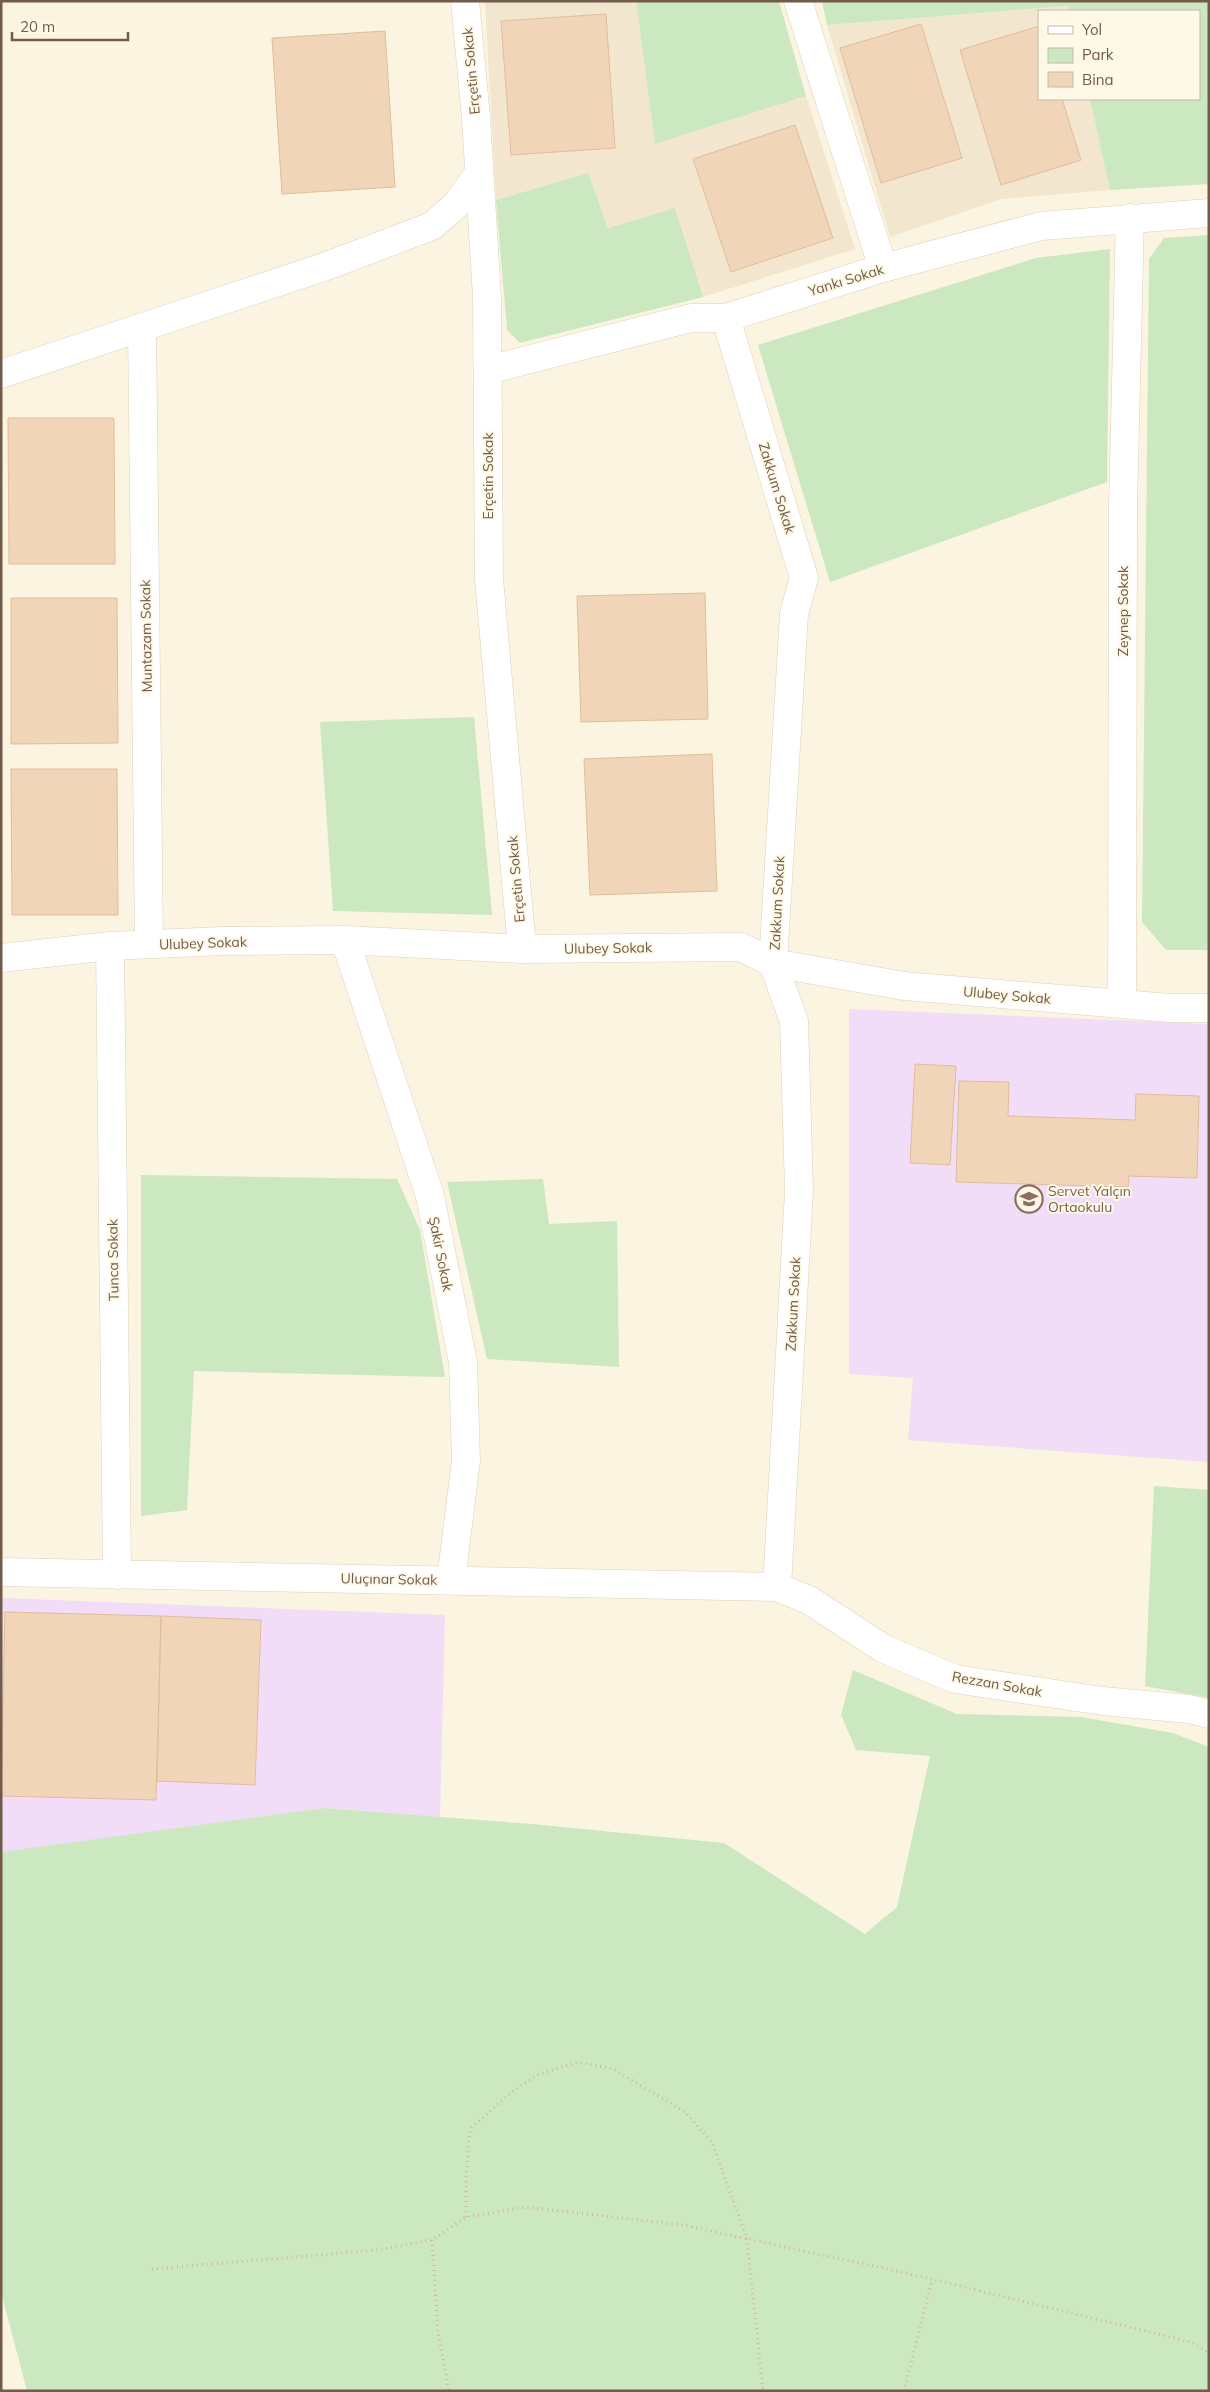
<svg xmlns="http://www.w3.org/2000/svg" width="1210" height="2392" viewBox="0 0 1210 2392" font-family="Mulish,sans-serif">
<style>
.residential{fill:#f2e6cf}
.education{fill:#f1ddf7}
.green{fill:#cbe8c0}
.building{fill:#f0d5b9;stroke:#e2bd9a}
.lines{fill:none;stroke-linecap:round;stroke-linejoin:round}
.minor-casing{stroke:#dfd0bd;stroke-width:29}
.path{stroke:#d4b89c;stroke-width:3;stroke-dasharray:1 4;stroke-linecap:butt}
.minor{stroke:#fff;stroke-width:28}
.labels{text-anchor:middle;stroke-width:4;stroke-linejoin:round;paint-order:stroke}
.street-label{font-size:14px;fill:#715b49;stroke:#fef8e6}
.education-label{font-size:14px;fill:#785e54;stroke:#fef8e6;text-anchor:start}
</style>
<rect width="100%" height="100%" fill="#fbf4e0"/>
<path class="residential" d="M485,1H636L655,144L806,96L855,249L703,297L675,208L608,228L587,173L496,200Z
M1069,6L1070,11H1039V99H1090L1110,190L1001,199L890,237L827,25Z"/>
<path class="education" d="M849,1009L1209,1024V1462L908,1440L913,1378L849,1374Z
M1,1598L445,1615L440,1817L324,1808L1,1853Z"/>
<path class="green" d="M636,1H779L806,96L655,144Z
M822,1H1209V184L1110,190L1090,99H1199V11H1070L1068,6L827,25Z
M588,173L608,228L675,208L703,297L520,343L507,330L496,200Z
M1209,235V950H1166L1142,922L1149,259L1164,238Z
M1110,249L1107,482L830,582L758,345L1036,258Z
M474,717L492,915L333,911L320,722Z
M141,1175L397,1179L420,1230L445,1377L194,1371L187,1510L141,1516Z
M543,1179L549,1224L617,1221L619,1367L487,1359L447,1182Z
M1154,1486L1209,1490V1698L1145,1686Z
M853,1670L957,1714L1081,1717L1173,1733L1209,1747V2391H27L1,2292V1852L324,1808L532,1824L724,1843L865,1934L897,1907L930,1756L856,1750L841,1715Z"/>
<path class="building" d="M606,14L615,148L511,155L501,21Z
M921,24L962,158L881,183L840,48Z
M1039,26V99H1062L1081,160L1001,185L960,50Z
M385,31L395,187L282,194L272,38Z
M795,125L833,238L731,272L693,159Z
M8,418H114L115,564H9Z
M705,593L708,719L581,722L577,596Z
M11,598H117L118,743L11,744Z
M712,754L717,891L590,895L584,759Z
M11,769H117L118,915H12Z
M915,1064L956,1066L950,1165L910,1163Z
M959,1081L1009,1082L1008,1116L1135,1120L1136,1094L1199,1096L1197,1178L1129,1176L1128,1187L956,1182Z
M5,1612L161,1616L156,1800L1,1796Z
M161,1616L261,1620L255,1785L157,1781Z"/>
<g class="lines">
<g class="minor-casing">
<path id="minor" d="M465,1L476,118L487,297L489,579L522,949
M798,1L883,268
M726,318L804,578L794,614L773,963L794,1021L799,1191L777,1587
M142,327L149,944
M488,370L691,318H726L883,268L1041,226L1209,213
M1,374L324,267L432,226L456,205L479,173
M345,940L430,1196L463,1362L466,1461L451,1580
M110,946L117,1575
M1,958L110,946L222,941L345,940L522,949L741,947L773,963L904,986L1170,1008H1209
M1122,1004L1123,508L1130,218
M1,1572L777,1587L809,1600L884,1649L955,1679L1103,1701L1189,1709L1209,1714"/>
</g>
<path class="path" d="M466,2217V2177L470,2129L507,2096L537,2075L578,2062L613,2069L685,2112L712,2142L747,2239L763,2391
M432,2240L438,2332L449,2391
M152,2269L377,2250L432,2240L466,2217L526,2207L683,2225L906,2273L1191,2342L1209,2353
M904,2391L932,2280"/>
<use href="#minor" class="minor"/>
</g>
<defs>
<g id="school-ring" transform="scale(1.4375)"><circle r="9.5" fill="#fef8e6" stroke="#8d6e63" stroke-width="1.5"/><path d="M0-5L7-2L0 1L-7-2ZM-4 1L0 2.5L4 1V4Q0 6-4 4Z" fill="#8d6e63"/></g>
</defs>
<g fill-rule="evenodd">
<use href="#school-ring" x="1029" y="1199"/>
</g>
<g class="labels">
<g class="street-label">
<text transform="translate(471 71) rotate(-95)" y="5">Erçetin Sokak</text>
<text transform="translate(846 280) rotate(-17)" y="5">Yankı Sokak</text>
<text transform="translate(488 476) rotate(-90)" y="5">Erçetin Sokak</text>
<text transform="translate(777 488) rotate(73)" y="5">Zakkum Sokak</text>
<text transform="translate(1123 611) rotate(-90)" y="5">Zeynep Sokak</text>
<text transform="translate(146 636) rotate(-91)" y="5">Muntazam Sokak</text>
<text transform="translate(516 879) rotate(-95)" y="5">Erçetin Sokak</text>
<text transform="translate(777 903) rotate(-87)" y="5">Zakkum Sokak</text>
<text transform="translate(203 943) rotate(-2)" y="5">Ulubey Sokak</text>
<text transform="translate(608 948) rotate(-1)" y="5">Ulubey Sokak</text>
<text transform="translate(1007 995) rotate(5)" y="5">Ulubey Sokak</text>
<text transform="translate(441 1254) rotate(79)" y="5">Şakir Sokak</text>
<text transform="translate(113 1260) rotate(-91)" y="5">Tunca Sokak</text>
<text transform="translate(793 1304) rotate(-87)" y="5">Zakkum Sokak</text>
<text transform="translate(389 1579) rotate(1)" y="5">Uluçınar Sokak</text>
<text transform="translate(997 1684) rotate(10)" y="5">Rezzan Sokak</text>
</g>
<g class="education-label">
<text x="1048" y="1196">Servet Yalçın<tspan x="1048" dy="16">Ortaokulu</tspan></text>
</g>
</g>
<rect width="1210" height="2392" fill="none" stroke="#715b49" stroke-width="5"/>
<rect x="1038" y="10" width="162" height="90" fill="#fef8e6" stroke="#c6b9a7"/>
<rect x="1048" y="26" width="25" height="8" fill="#ffffff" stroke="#c6b9a7"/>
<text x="1082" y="35" font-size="15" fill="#715b49">Yol</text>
<rect x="1048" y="48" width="25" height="15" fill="#cbe8c0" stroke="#c6b9a7"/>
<text x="1082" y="60" font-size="15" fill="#715b49">Park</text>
<rect x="1048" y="72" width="25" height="15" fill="#f0d5b9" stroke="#c6b9a7"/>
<text x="1082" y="85" font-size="15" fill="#715b49">Bina</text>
<path d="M12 32v8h116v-8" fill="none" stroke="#715b49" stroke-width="2.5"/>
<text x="20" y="32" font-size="15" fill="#715b49" stroke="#fef8e6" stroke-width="4" paint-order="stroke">20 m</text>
</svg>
